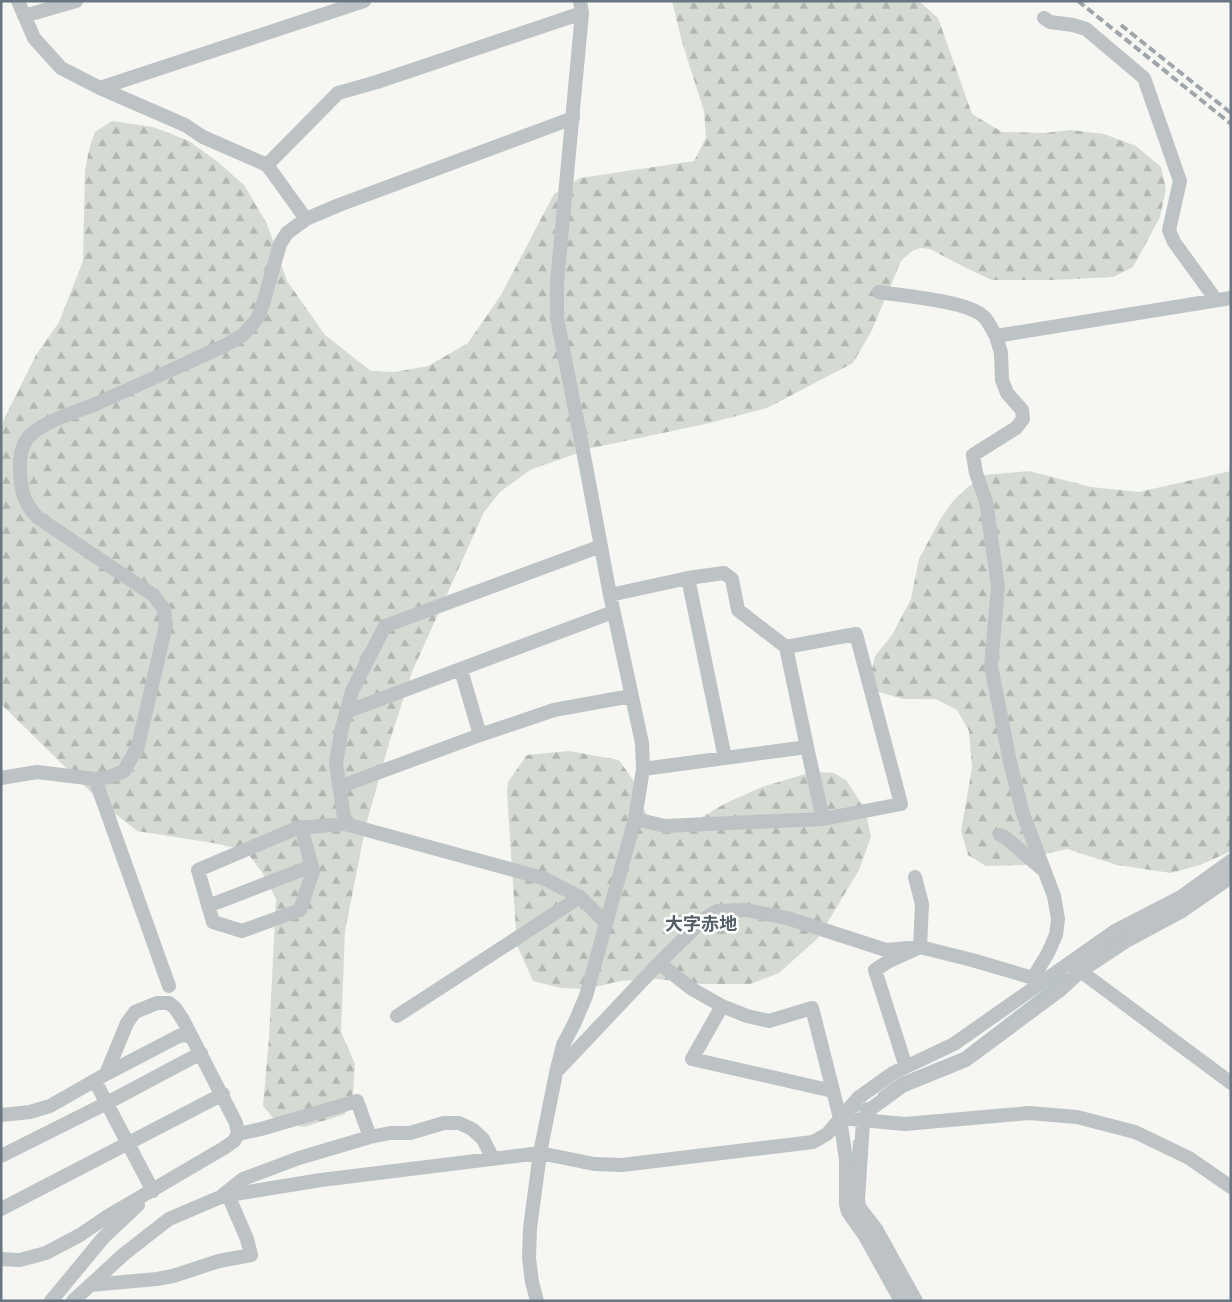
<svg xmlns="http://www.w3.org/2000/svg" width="1232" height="1302" viewBox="0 0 1232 1302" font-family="Figtree,'Noto Sans JP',sans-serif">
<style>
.forest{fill:url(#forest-firs)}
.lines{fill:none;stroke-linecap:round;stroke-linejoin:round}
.stream{stroke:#b9c2c7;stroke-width:4}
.minor{stroke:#bdc2c5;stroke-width:14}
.rail{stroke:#9fa6ab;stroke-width:4;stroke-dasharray:8 4;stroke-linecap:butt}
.labels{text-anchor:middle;stroke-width:5;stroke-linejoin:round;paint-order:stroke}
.quarter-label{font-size:18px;font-weight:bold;fill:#555f68;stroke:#fff}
</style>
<defs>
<pattern id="forest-firs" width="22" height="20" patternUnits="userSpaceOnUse" patternTransform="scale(1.25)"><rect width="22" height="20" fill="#d5dbd3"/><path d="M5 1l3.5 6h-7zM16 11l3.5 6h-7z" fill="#b1b6b1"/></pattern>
</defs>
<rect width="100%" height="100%" fill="#f6f6f3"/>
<path class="forest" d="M672,1H919L938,18L972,114L1002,132L1045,133L1071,130L1104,134L1136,146L1161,167L1166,189L1160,217L1133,267L1113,277L1054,280H992L964,267L930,249L920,248L912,251L901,261L872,330L853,363L767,408L710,423L592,448L530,470L500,492L484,512L412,672L389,743L366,825L345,931L341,1032L355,1064L353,1093L345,1114L304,1127L277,1122L263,1106L269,1038L276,899L262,872L245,850L213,843L137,831L104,805L1,704V425L36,355L59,322L83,261L85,170L90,146L95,132L112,121L153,127L189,141L218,162L244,185L267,224L287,281L325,335L371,371L395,372L428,366L468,343L501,295L554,194L580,178L694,161L706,138L704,111L682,42Z
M1029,471L1091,487L1139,492L1231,471V850L1227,853L1200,865L1171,873L1117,865L1067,849L1045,854L1028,865L986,866L968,855L961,831L972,768L969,731L957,710L936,699H903L879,692L870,679L875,656L892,635L911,599L919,559L941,518L953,501L969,486L985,475Z
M569,751L619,760L633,780L642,806L652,823L697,820L726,803L762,787L812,772L834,773L846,780L865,809L871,837L859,870L818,938L779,973L750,984H701L658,979L620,981L587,989L561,988L533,981L517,945L507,793L508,782L527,755Z"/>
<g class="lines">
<path class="stream" d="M1091,956L1123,936
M880,1094L899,1080L963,1054L1066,975
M857,1110L866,1104
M853,1173L855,1142"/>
<path class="minor" d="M18,1L34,38L61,68L100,88L185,125L203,137L267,165L306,219
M24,16L76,1
M1044,18L1050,22L1073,25L1086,29L1144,78L1180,181L1169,230L1174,242L1211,293L1215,300
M100,88L364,1
M267,165L338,93L377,82L582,13
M879,292C904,296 966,301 983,316C988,320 992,330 996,336
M601,546L385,626L352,691L342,728L336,763L345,824L543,878L580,897L606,923
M688,578L725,758
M610,595L688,578L724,573L732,579L738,610L786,647L807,747L643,769
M461,670L480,735
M346,712L613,612
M807,747L823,819
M1,778L37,772L95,779L109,777L124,771L138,746L166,625L164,609L153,595L37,517C34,513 30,509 28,505C19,490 16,454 27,439C41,421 78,412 98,403C141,384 182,365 224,346L243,335L257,319L263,304L280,244L287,233L306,219L339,205L573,118
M95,779L169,986
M339,787L480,735L554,710L631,696
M635,819L665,826L823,819L901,804L856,634L786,647
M301,827L313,871L300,910L242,931L213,922L198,870L297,828L345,824
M1000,835L1006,838L1042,869
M208,906L312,866
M659,963L692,989L722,1006
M1075,967L1231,1083
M1033,978L1048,953L1056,935L1058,919L1054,896L1023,814L1010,762L991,666L998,587L986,501L976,473L973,455L1016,428L1023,419L1022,410L1007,393L1002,380L1001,353L996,336L1231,298
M397,1016L580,897
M906,1067L875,970L889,961L920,947L922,904L915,877
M558,1070L659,963L704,919L717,911L746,910L787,918L886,950L920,947L972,960L1033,978L1041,982
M106,1074L179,1036L186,1035L192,1038
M95,1081L153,1191
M833,1091L692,1059L722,1006L747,1016L769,1021L812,1008L840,1118L846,1160V1204L848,1212L865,1236L901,1301
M1,1115L30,1112L50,1106L106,1074L127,1023L135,1012L157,1003H169L175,1008L183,1020L236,1123L238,1134L234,1141L224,1148L108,1216L80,1235L46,1253L20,1260L1,1259
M840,1118L905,1124L1029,1113L1077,1117L1135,1132L1189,1158L1231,1187
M238,1134L261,1129L357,1101L370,1137
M1,1156L107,1103L201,1053
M223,1195L243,1179L299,1158L370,1137L390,1133H410L444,1123H459L472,1129L483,1139L493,1159
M1,1209L223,1094
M90,1285L157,1279L173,1276L219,1261L251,1255L247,1239L228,1195
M51,1301L103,1238L138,1205
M73,1301L124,1254L169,1219L223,1196L321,1180L540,1153L594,1164L622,1165L813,1142L827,1134L858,1098L893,1073L954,1044L1115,931L1181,897L1231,861
M537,1301L532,1282L529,1258L530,1228L540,1153L556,1073L563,1045L575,1022L586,996L635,819L643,769L642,743L610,595L585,461L557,318V282L582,13L580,1
M916,1301L876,1229L859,1207L858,1200L863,1121L868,1111L902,1086L966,1060L1059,991L1081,971L1128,940L1182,911L1231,877"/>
<path class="rail" d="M1078,1L1231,124
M1121,25L1231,113"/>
</g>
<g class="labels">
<g class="quarter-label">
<text x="701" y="930">大字赤地</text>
</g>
</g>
<rect width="1232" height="1302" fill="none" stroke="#677682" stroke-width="5"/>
</svg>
